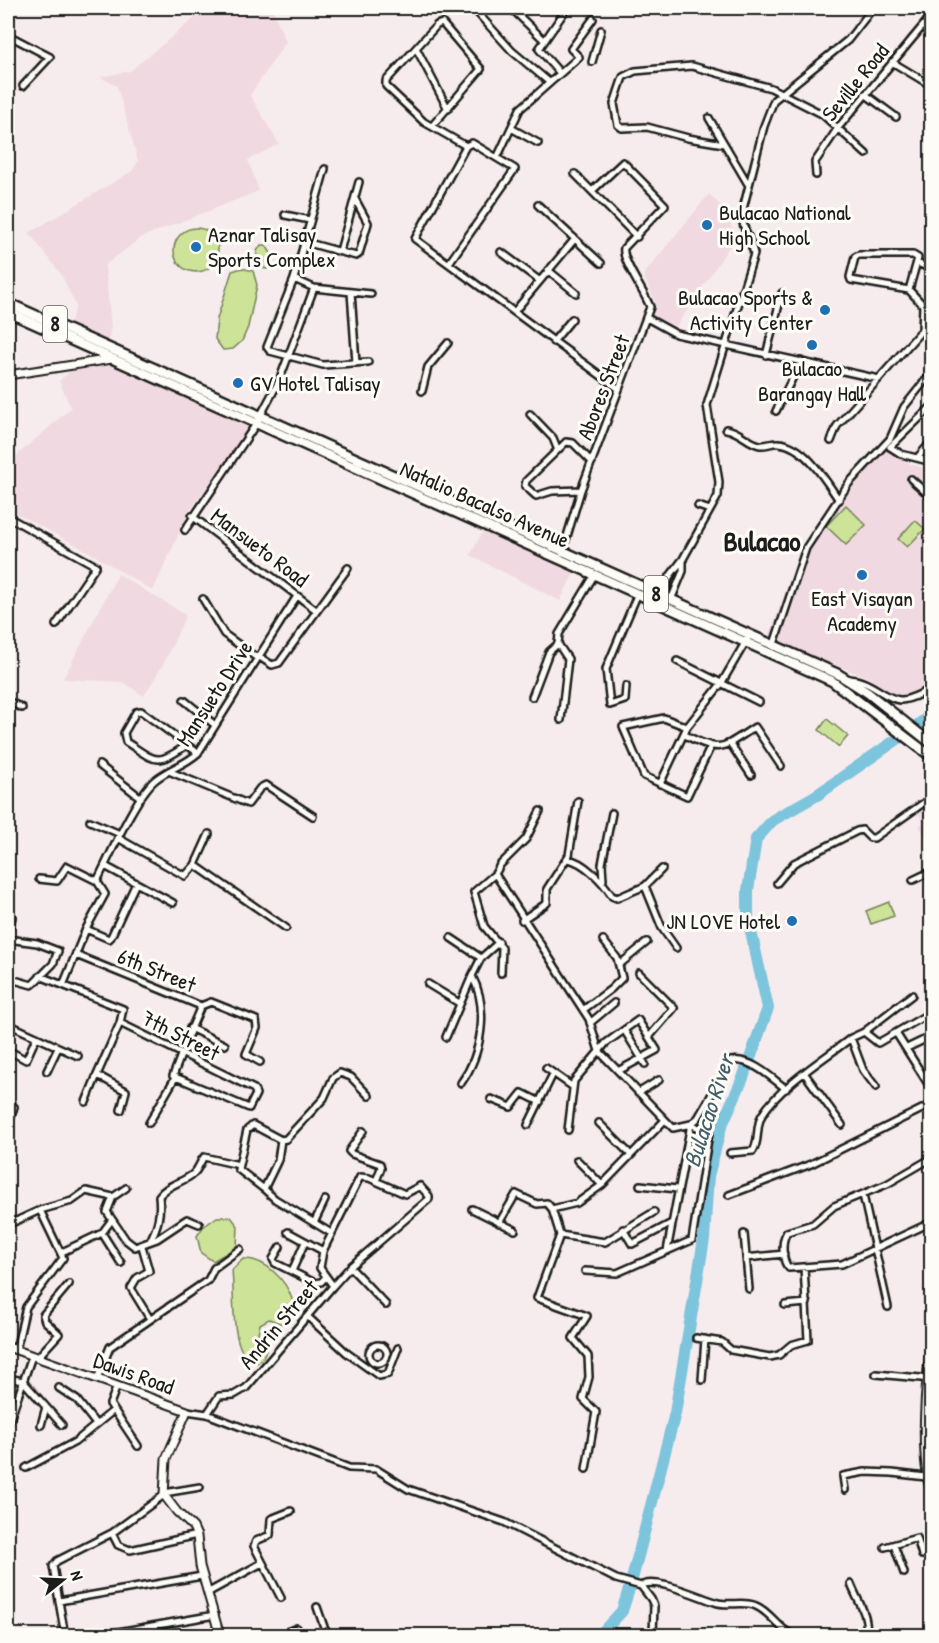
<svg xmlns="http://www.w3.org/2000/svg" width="939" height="1643" viewBox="0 0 939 1643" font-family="'Patrick Hand',sans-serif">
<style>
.built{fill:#f0d9e1}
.green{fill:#cce398;stroke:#74805a;stroke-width:1.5}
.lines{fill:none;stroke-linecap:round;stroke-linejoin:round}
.river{stroke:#7dc4dd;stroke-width:12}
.street-casing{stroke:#1c1c1c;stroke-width:10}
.secondary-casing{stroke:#1c1c1c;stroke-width:11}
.primary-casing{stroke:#1c1c1c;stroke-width:13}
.street{stroke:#fdfcf7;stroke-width:5}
.secondary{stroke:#fdfcf7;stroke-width:7}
.primary{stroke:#fdfcf7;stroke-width:8}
.poi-dot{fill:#1f6fb2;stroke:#fdfcf7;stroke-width:2}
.labels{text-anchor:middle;stroke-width:6;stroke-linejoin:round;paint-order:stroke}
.shield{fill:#fdfcf7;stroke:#605f5e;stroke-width:1.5}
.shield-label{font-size:21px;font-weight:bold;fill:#1c1c1c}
.street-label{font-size:22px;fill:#1c1c1c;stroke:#fdfcf7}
.poi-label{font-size:22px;fill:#1c1c1c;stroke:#fdfcf7;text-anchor:start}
.water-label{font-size:24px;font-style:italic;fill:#435f69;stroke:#fdfcf7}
.district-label{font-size:28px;font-weight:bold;fill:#1c1c1c;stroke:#fdfcf7}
</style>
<rect width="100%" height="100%" fill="#f7eced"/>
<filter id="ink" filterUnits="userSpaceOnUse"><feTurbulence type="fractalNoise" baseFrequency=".0167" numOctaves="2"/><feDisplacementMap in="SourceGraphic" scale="12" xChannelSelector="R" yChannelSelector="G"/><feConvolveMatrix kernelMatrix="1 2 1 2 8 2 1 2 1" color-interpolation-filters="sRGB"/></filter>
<g filter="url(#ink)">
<path class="built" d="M207,8H272L286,42L250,95L279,144L248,160L259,191L142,237L105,265L111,327L108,342L70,323L76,306L61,274L29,233L132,171L138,161L117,86L100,77L130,71Z
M709,194L730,215L733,241L676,327L651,315L655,301L643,275Z
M113,362L252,424L188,513L153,591L89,552L8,509V463L71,408L59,381L77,365Z
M880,449H891L910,464L926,469L932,475L931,685L899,698L867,677L768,639L803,545L843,501Z
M484,530L575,571L560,601L470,555Z
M118,574L186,615L164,663L144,696L123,682L63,679Z
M931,802V834L926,837L919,826L923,823L917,811Z"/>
<path class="green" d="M174 250a22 22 0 1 1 44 0a22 22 0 1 1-44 0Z
M261,245H266L273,257L267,269L262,268L257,261V251Z
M242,268L253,271L257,285L248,327L242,341L233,349L223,350L215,339L217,319L232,271Z
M846,505L866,525L846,545L826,526Z
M915,520L925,529L907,547L898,539Z
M827,719L848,736L839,747L819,730Z
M889,902L894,916L871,924L866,911Z
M217,1217H231L238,1226L237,1247L213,1261L201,1253L197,1236L203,1227Z
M243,1259C265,1258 286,1280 292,1299C294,1305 292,1313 292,1318L282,1324L269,1319L260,1324L258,1333L268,1344L263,1358L257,1363C228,1358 235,1294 232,1270Z"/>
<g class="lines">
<path class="river" d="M599,1636L622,1611L631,1583L675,1413L704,1239L708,1176L721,1127L743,1078L768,1008L748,918V890L756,839L773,820L817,795L932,715"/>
<g class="street-casing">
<path id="street" d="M473,8L512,51L549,82
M511,8L544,40
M8,35L50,57L23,86
M416,48L448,109
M592,62L601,30
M892,62L932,86
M559,72L539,49L567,8
M865,94L896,117
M709,118L748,184
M432,126L481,69L442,23L437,25L386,81V86L424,122L466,146
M511,128L538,143
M724,144L688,138L647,127L622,128L618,125L614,104L623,77L635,71L692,66L771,88L822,114L866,154
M466,146L415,239L619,389
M497,158L520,109L579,57L571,49L593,19
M325,169L294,279L267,347L270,351L323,365L368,362
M575,174L637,237
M816,175L815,162L838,128L932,15
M538,205L601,263
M285,215L310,220
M305,242L356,256L359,254L368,223L355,199
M340,251L359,182
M501,252L540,281
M449,263L515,169L472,143L466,146
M917,263L932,269
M548,270L576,293
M294,279L314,288L371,294
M351,292L356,363
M514,312L574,240
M647,318L676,334L879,379
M553,342L572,319
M766,355L782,293
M422,391L428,367L448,343
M932,406L890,447L901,454L932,462
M776,411L801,361
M530,414L553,438L557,448
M726,429C740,431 748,443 760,445C766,446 773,442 779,443C805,445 826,481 839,500
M831,441L837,426L922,330L923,305L909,290L918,258L913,255H859L855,257L850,277L851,280L909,290
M918,457L932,441
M911,479L932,498
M581,490L552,491L536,496L525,486L526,481L566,442L573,443L592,462
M698,506L710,510
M192,516L316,610
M8,517L96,566L56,625
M185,530L256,424L279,381L314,288
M562,553L581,490L650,307C645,292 621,260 624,248L665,205L623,162L593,190
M662,596L670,576L683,559L718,496L719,482L707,405L754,254C751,240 741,227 742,213L764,126L774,100L848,40L873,8
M203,599L224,634L257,658
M671,600L683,571V559
M773,647L806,548L849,483L890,439L904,407L932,372
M258,656L272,665L279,663L348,568
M677,661L759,702
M848,679C872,680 884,699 900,700C909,701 923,692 932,689
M626,686L625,700L610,705L606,669L638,593
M532,697L549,652L558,644
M184,700L215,725
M8,701L22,708
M561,720L568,659L558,644L559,634L595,574
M687,727L664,718L623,727L644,776L687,796L710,748
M685,735C722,754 722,748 755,727L781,766
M730,743L751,775
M187,745C155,767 156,761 126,742L124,733L136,712L141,711L198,753
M99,765L141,798
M171,772L248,804L260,788L266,785L313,816
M660,784L687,727L721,684L749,636
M90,821L120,834
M118,838L185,876L195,865L209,834
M567,859C584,861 604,883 612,896L617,898L645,886L662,869
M195,865L286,928
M105,866L173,903
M495,874L589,1019L599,1051L673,1128L691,1124L698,1118L731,1061C750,1057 772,1078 786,1089
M39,879L57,881L67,866L97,881
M603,880L602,864L612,813
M913,880L932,871
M777,883L794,863L857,831L862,830L870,838H874L932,797
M645,886L662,928L676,948
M522,920L547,903V889L569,855L578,801
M86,929L109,939L111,937L136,883
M8,934L12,917
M451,938L481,958
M8,939L37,943L58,951L53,964L32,985L11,979L8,992
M76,955L201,1006L211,1002L256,1020L257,1028L246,1054L260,1062
M619,965L647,942
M501,973L502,948L484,926L474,892L495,874L500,865L526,839L540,811
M639,973L674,1008L649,1037
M40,976L123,1009L120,1023L97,1075L126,1091L121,1110
M64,983L86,929L105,894L97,881C110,856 135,797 155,780C168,769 185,765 198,753L297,596
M428,984L459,1003
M583,1010L611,989L622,978L617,958L603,940
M120,1023L254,1089L256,1094L249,1108L173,1076L181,1055
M590,1023L614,1003
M8,1024L78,1056
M190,1028L225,1045
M864,1032L878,1043L923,1017
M626,1033L645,1064
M896,1033L932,1090
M188,1036L201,1006
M446,1037L472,976
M851,1038L863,1070L876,1087
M907,1048L932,1036
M8,1050L26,1060L36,1038
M546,1068L573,1087
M47,1071L58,1048
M805,1074L842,1125
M461,1083C482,1054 489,1008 472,976L481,958L499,942
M638,1093L659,1080
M491,1099L511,1107L522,1093L540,1102
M86,1102L97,1075
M8,1103L14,1107L8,1126
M149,1123L175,1078
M599,1123L631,1155
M528,1125L553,1074
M568,1130L574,1081L606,1043L638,1020L657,1050L618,1071
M363,1131L349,1151L352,1154L380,1164L381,1168L376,1181
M281,1140L278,1160L264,1189L238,1169L247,1130L253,1125L281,1140L286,1139L324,1098L333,1078L340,1073L351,1077L369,1096
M730,1153L753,1151C760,1141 755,1127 762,1115C780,1086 824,1059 851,1038L864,1032L912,995
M932,1158L887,1184L834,1206L813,1224L787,1232C781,1241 782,1262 789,1268L842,1264L932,1222
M577,1160L602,1185
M640,1185L677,1189
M126,1188L113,1197L107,1212L126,1240L135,1247L157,1239L187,1219L199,1224
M264,1189L275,1199L331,1233
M729,1195L811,1164L932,1104
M863,1195L888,1307
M472,1209L515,1230
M552,1209L560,1235L537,1298L587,1316L573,1338L588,1356L589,1377L583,1399L596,1412L586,1469
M8,1217L14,1222L40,1210L72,1201L86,1191L113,1197
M314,1223L325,1200
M499,1223L516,1194L537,1204L547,1203L552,1209L577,1203L602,1185L664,1121
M623,1229L632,1244L672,1223
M288,1232L323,1251
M102,1233L121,1263
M744,1234L749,1289
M560,1235L605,1242L654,1212
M150,1241C158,1226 161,1214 159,1196C168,1184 182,1183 193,1174C199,1169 199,1163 204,1157L239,1165
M142,1246L149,1271L137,1278L131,1288L150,1319
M280,1247L273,1259L275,1263L315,1283L321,1282L326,1277
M62,1252L102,1233L111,1221
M746,1258L784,1254
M350,1267L386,1305
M292,1271L305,1242
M585,1271L617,1273L692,1240L709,1133L691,1124L667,1251
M785,1305L807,1303
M308,1317L347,1353L379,1376L388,1374L398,1348
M696,1338L722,1342L731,1350L770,1357L779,1355L791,1345L808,1340L804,1267
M369 1354a9 9 0 1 1 18 0a9 9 0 1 1-18 0Z
M16,1350L26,1307L63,1258L40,1210
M37,1358L59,1334L45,1321L43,1315L69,1284
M876,1374L932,1379
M8,1378L23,1381L62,1425
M97,1379L110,1347L208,1280L214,1268L240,1249
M702,1380L705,1339
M117,1386L110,1404L138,1446
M59,1388L77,1400L95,1423
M187,1411L207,1414L349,1468L376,1469L408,1489L504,1522L616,1579L641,1586L651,1599L654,1606L653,1634
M207,1414L219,1396L234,1395L246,1388L333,1286L320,1268L323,1251L360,1177L369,1178L405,1194L420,1186L429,1196V1199L350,1267L333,1286
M8,1425L32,1356
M41,1425L46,1407
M26,1468L75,1442L114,1410
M845,1490L843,1476L865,1472L892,1473L926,1477
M164,1493L200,1487
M112,1533L118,1545L130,1550L197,1535
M894,1545L904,1573
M885,1547L917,1538L922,1555H932
M851,1584C857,1601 871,1617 865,1636
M641,1586C654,1576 699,1597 715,1602C728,1607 744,1600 756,1606C771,1612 779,1631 796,1636
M209,1592L262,1563
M281,1598L254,1546L256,1541L270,1535L271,1519L291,1511
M59,1601L202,1576
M317,1607L324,1627L323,1636
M65,1636L53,1566L57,1561L112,1533L164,1495
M95,1636L215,1615
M277,1636L297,1628"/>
</g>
<g class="secondary-casing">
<path id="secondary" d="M8,375L112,359
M932,1342C925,1383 919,1457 932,1495
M8,1347L187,1411L166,1459L164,1495L177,1512L193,1527L197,1536L200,1566L220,1636"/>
</g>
<g class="primary-casing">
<path id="primary" d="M8,303L838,674L868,693L932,744
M8,312L832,681L932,757"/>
</g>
<use href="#street" class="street"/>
<use href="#secondary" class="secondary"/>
<use href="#primary" class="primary"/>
</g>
</g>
<g class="poi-dot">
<circle cx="707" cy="225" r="6"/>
<circle cx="196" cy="247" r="6"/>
<circle cx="825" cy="310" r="6"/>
<circle cx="812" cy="345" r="6"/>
<circle cx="238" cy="383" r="6"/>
<circle cx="862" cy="575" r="6"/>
<circle cx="792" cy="921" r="6"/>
</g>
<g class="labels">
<g class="shield">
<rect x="43" y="306" width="24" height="36" rx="4.5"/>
<rect x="644" y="576" width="24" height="36" rx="4.5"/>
</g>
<g class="shield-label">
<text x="55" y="331">8</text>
<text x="656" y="601">8</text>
</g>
<g class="street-label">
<text transform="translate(855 82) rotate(-51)" y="8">Seville Road</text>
<text transform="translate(603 387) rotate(-69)" y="8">Abores Street</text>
<text transform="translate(485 504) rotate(24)" y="8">Natalio Bacalso Avenue</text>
<text transform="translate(260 547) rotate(37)" y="8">Mansueto Road</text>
<text transform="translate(214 693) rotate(-57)" y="8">Mansueto Drive</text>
<text transform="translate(157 970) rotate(22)" y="8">6th Street</text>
<text transform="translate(181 1035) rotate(27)" y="8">7th Street</text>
<text transform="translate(278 1324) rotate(-50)" y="8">Andrin Street</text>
<text transform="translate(134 1373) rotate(20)" y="8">Dawis Road</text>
</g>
<g class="poi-label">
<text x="719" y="220">Bulacao National<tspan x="719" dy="25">High School</tspan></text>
<text x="208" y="242">Aznar Talisay<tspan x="208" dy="25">Sports Complex</tspan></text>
<text x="813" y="305" text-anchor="end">Bulacao Sports &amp;<tspan x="813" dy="25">Activity Center</tspan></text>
<text x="812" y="376" text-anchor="middle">Bulacao<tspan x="812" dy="25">Barangay Hall</tspan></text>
<text x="250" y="391">GV Hotel Talisay</text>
<text x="862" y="606" text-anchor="middle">East Visayan<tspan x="862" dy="25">Academy</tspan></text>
<text x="780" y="929" text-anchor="end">JN LOVE Hotel</text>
</g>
<g class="water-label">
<text transform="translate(709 1111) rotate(-72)" y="8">Bulacao River</text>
</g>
<g class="district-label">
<text x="762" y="551">Bulacao</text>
</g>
</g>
<rect width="939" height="1643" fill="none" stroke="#fdfcf7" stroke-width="30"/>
<rect x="15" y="15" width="909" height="1613" fill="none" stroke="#1c1c1c" stroke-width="2" filter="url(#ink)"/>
<g transform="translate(63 1580) rotate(72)" stroke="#fdfcf7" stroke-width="4.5" paint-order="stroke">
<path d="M0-4.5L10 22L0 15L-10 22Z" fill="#1c1c1c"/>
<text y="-9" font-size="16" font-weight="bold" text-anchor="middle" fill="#1c1c1c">N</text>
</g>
</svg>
